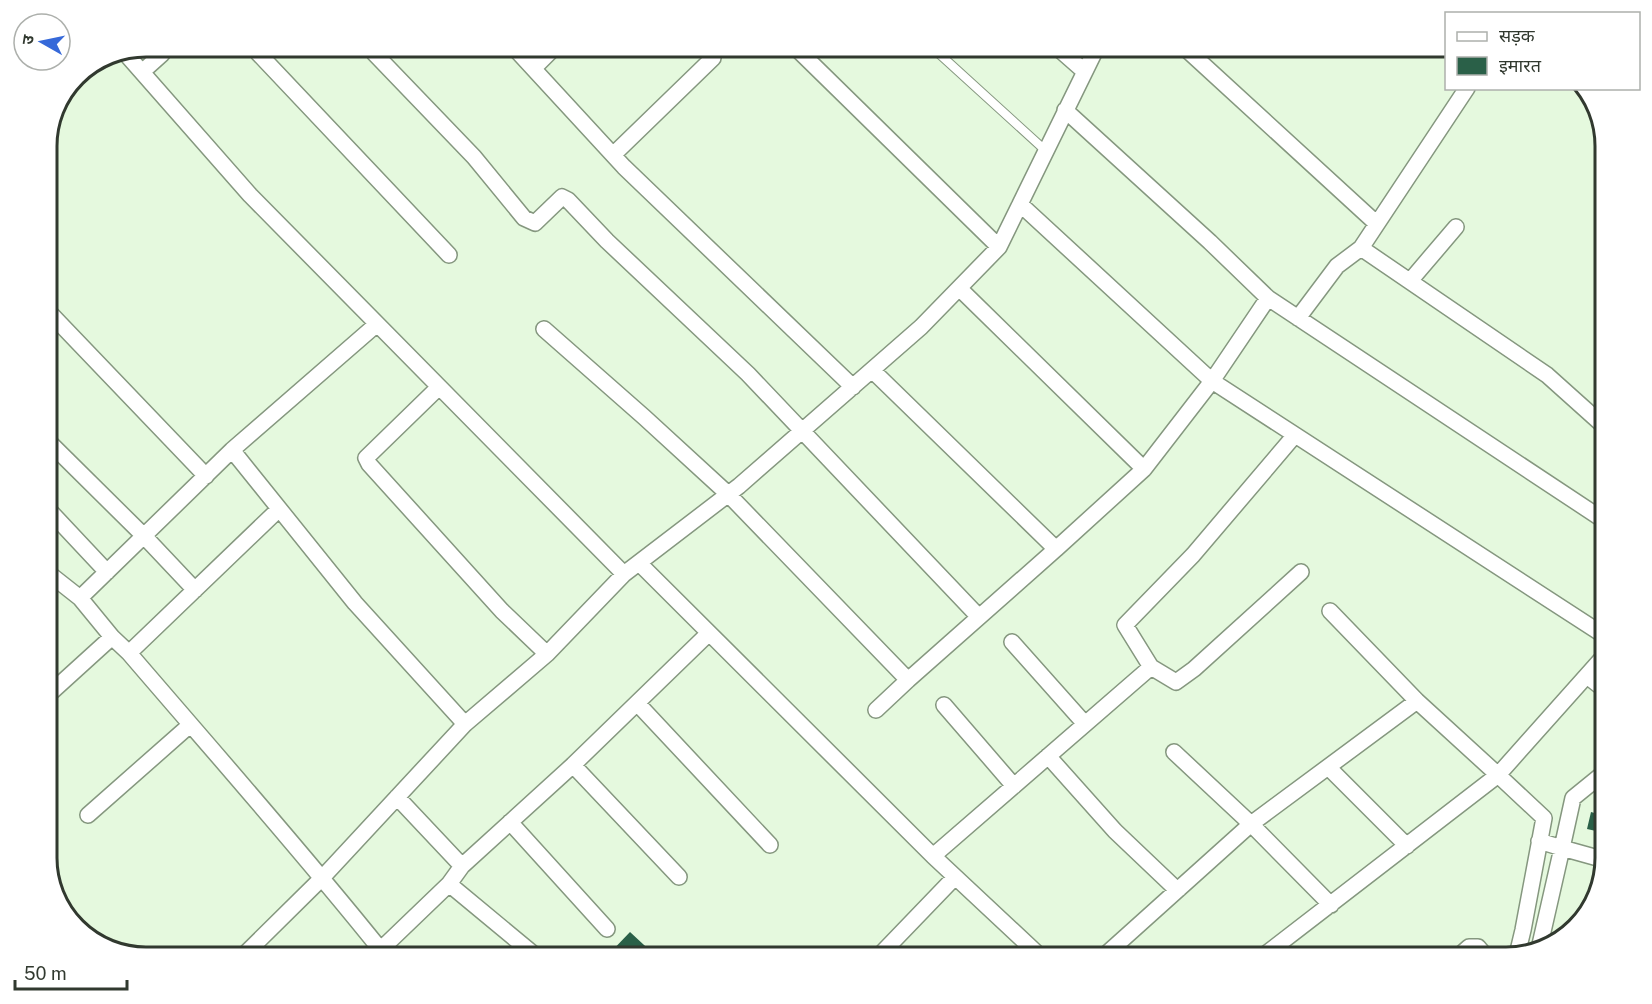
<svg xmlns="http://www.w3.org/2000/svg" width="1652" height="1004" viewBox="0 0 1652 1004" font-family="'Public Sans','Noto Sans Devanagari',sans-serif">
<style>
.building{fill:#2a6048}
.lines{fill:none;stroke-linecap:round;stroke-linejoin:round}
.lane-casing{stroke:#85977f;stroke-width:10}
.street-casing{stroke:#85977f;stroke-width:18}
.lane{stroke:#fff;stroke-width:8}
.street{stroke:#fff;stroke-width:15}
.rim{fill:none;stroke:#31392f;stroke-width:3}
</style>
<rect width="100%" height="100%" fill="#e5f9de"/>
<path class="building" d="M1591,812L1605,816V833L1587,829Z
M630,932L657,957H606Z"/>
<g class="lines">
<g class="lane-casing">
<path id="lane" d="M935,50L1046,151"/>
</g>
<g class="street-casing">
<path id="street" d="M1185,48L1377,224
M1059,49L1084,71
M798,50L999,247
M518,52L624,167L853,387
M258,53L449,255
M374,53L474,157L524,218L535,223L562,197L568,200L607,241L748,374L979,617
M126,54L250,195L624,574
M534,68L550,52
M142,72L162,54
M1467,88L1361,248L1547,375L1605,427
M1065,110L1210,242L1268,298L1605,521
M613,155L713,58
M1020,204L1212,381L1144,469
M1410,281L1456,227
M959,288L1144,469L1056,549
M1268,298L1212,381L1605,636
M47,310L206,476
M1298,318L1337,266L1361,248
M377,324L232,450L355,603L465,724
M544,329L644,417L728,494L908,680L1056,549L872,370
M439,387L366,458L369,464L502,611L547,654
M1295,435L1193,555L1125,625L1151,667L1176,682L1194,669L1301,572
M47,440L144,536L195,590
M47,508L107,572
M639,563L933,856L1151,667
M47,572L80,598
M112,637L80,598L232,450
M1012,642L1085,724
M129,653L279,509
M1587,676L1605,690
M47,696L112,637L129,653C213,751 299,848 380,949L388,957
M637,703L770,845
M944,705L1014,786
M876,710L908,680
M1048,756L1115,831L1176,889H1179
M573,765L679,877
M1328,767L1407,846
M397,797L462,866L449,884L537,957
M88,815L190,725
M510,822L607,929
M1539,841L1562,848L1539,949
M933,856L1041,957
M1605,860L1562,848L1573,798L1605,772
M462,866L573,765L709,633
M1331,905L1251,824L1417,701
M1517,955L1523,930L1544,818L1498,775L1605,655
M242,957L322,878L465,724L547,654L624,574L739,486L921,327L999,247L1096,49
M373,957L449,884
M878,957L955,877
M1103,957L1251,824L1174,752
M1262,957L1498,775L1417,701L1330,611
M1460,957V955L1469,947H1478L1483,953L1482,957"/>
</g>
<use href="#lane" class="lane"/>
<use href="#street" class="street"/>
</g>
<path d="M0 0H1652V1004H0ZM146 57H1506A89 89 0 0 1 1595 146V858A89 89 0 0 1 1506 947H146A89 89 0 0 1 57 858V146A89 89 0 0 1 146 57Z" fill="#fff" fill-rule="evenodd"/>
<path class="rim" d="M146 57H1506A89 89 0 0 1 1595 146V858A89 89 0 0 1 1506 947H146A89 89 0 0 1 57 858V146A89 89 0 0 1 146 57Z"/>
<rect x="1445" y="12" width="195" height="78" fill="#ffffff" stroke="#adb0ac" stroke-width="1.5"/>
<rect x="1457" y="32" width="30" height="9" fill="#ffffff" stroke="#adb0ac" stroke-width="1.5"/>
<text x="1499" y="42" font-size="18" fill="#31392f">सड़क</text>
<rect x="1457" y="57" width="30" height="18" fill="#2a6048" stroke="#adb0ac" stroke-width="1.5"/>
<text x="1499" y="72" font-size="18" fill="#31392f">इमारत</text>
<g transform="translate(42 42) rotate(279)"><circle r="28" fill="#ffffff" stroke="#adb0ac" stroke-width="1.5"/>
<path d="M0-4.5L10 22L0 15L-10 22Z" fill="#3669d9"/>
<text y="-9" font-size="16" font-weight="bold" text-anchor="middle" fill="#31392f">उ</text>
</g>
<path d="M15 980v9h112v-9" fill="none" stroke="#31392f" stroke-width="3"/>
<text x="24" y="980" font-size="18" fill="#31392f" stroke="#ffffff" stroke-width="4.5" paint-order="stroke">50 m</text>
</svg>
